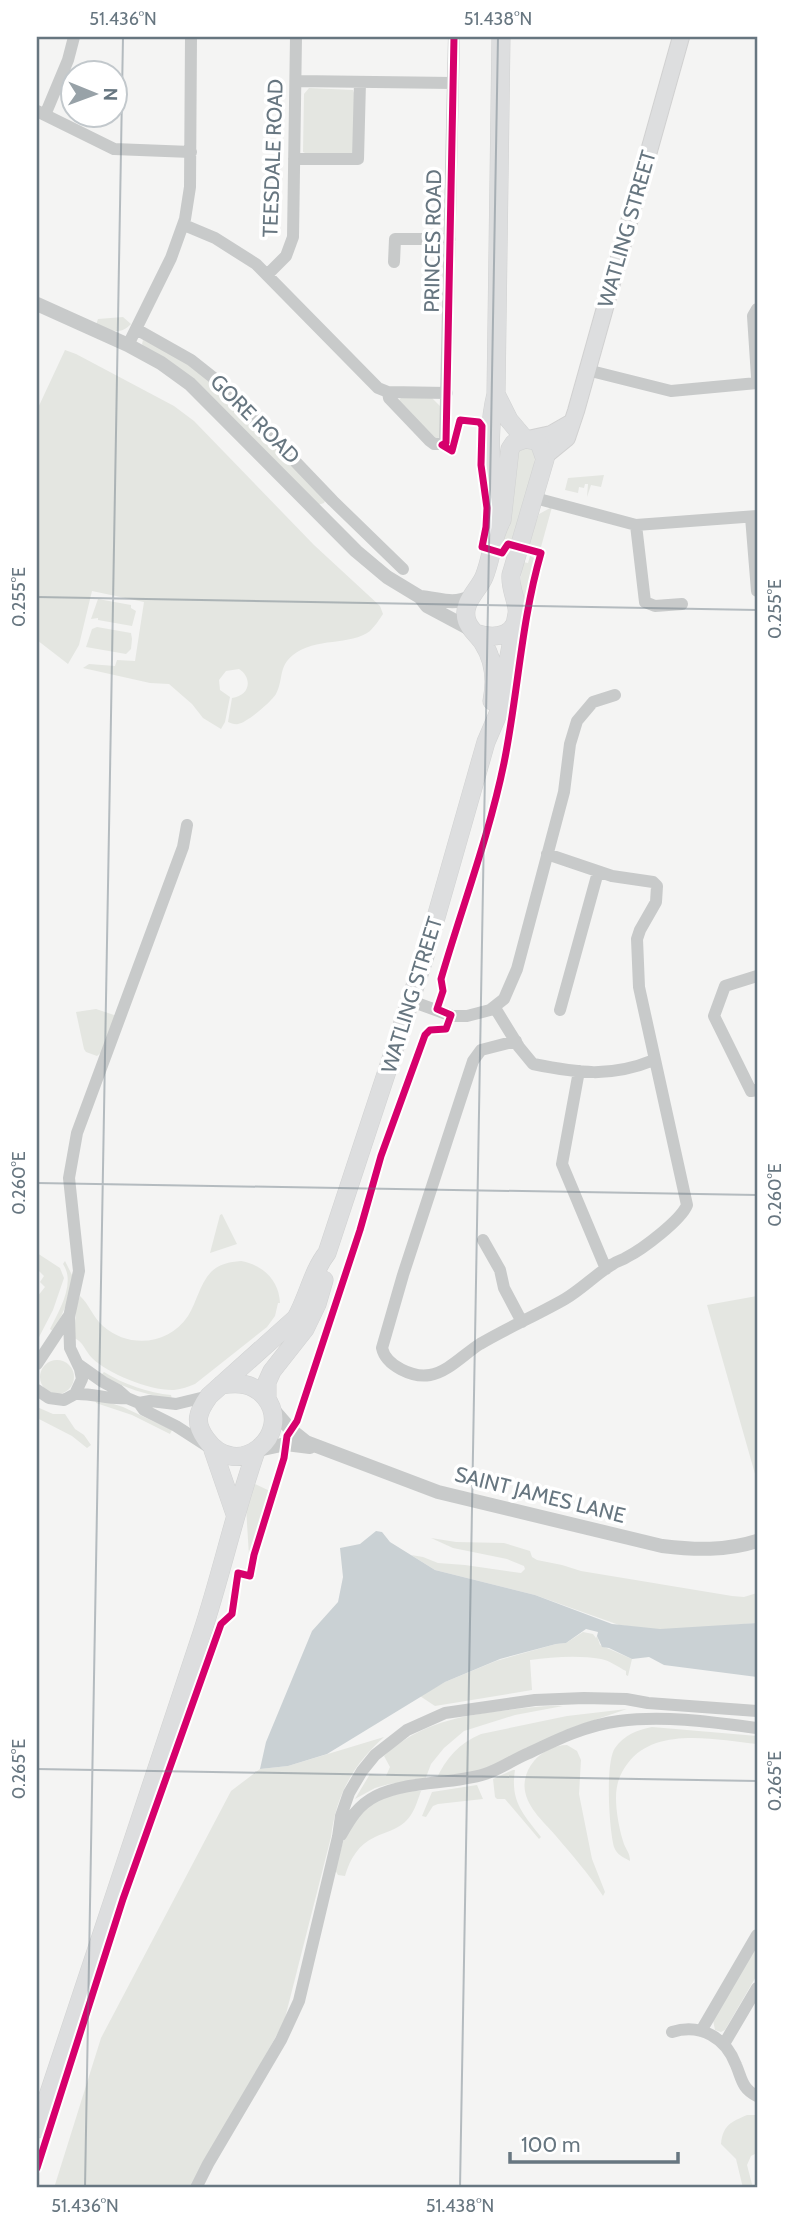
<svg xmlns="http://www.w3.org/2000/svg" width="794" height="2225" viewBox="0 0 794 2225" font-family="Cabin,sans-serif">
<style>
.green{fill:#e4e6e1}
.water{fill:#cad1d4}
.lines{fill:none;stroke-linecap:round;stroke-linejoin:round}
.secondary-casing{stroke:#d1d1d1;stroke-width:18}
.primary-casing{stroke:#d1d2d2;stroke-width:19}
.minor{stroke:#c8caca;stroke-width:12}
.tertiary{stroke:#c8caca;stroke-width:14}
.secondary{stroke:#dddedf;stroke-width:16}
.primary{stroke:#dddedf;stroke-width:18}
.cycleway-casing{stroke:#fff;stroke-width:11}
.cycleway{stroke:#d6006c;stroke-width:7}
.ticks{fill:none;stroke:#677680;stroke-width:2;stroke-opacity:0.45}
.labels{text-anchor:middle;stroke-width:7;stroke-linejoin:round;paint-order:stroke}
.street-label{font-size:21px;fill:#677680;stroke:#fff}
.neatline{fill:none;stroke:#677680;stroke-width:2.5}
.ticks-label{font-size:18px;text-anchor:middle;fill:#677680}
</style>
<rect width="100%" height="100%" fill="#f4f4f3"/>
<path class="green" d="M309,88L353,90L355,96V151L350,155H309L303,152L304,94Z
M123,317L131,324C120,336 109,330 96,325L98,319Z
M143,340L179,357L219,388L325,501L324,503L318,505L144,347L142,344Z
M65,350L76,354L174,406L194,421L314,545L380,606L383,614C379,620 375,626 370,631C351,646 315,637 293,655C278,667 284,678 276,694C272,701 247,723 238,724C235,725 231,723 228,722L232,698C250,696 253,678 239,669L226,671L219,680L220,690L230,697L225,722L221,729L203,718L192,704L169,684L150,683L83,668L89,664L115,666L117,660L135,661L144,602L92,591L79,645L68,664L37,640V410Z
M432,398L441,407V437L435,439L398,401L401,398Z
M523,446L531,448L536,452L534,465L535,468L527,498L512,540L504,539L508,520L513,457Z
M604,475L601,487L591,485L587,497L588,484H585L584,488L579,487L578,493L565,490L568,478Z
M552,507L541,547L528,544L539,514Z
M530,556L536,559L527,607C519,592 520,578 523,562L528,563Z
M98,599L131,605V608L136,611L132,626L98,620V618L91,619Z
M97,627L131,633L132,639L131,649L126,654L86,647L92,629Z
M96,1009L117,1016L103,1051L97,1056L86,1052L84,1049L76,1012Z
M222,1214L237,1244L210,1253L220,1215Z
M37,1253L60,1268L64,1278L53,1310L37,1341V1297L45,1287L40,1282L44,1276L37,1269Z
M65,1261L73,1277L67,1303L54,1332L50,1329C59,1311 76,1283 63,1264Z
M241,1261C263,1265 279,1280 280,1303H278L275,1316L267,1327L195,1384C188,1387 182,1389 174,1390C151,1391 108,1374 92,1358C85,1351 83,1341 74,1338L76,1308L80,1296C89,1304 93,1317 103,1326C129,1349 169,1345 188,1316C197,1302 199,1285 211,1272C219,1264 229,1262 241,1261Z
M757,1296V1481L707,1305Z
M40 1377a17 17 0 1 1 34 0a17 17 0 1 1-34 0Z
M104,1372C123,1384 149,1393 171,1395L172,1399C147,1395 124,1388 101,1375Z
M95,1398L123,1407L172,1430L170,1434L132,1415L96,1403Z
M37,1407L53,1414H65L75,1429L84,1435L91,1445L87,1448L72,1436L37,1418Z
M255,1484L270,1491L250,1556H249L246,1507L252,1485Z
M431,1538L456,1542L504,1543L530,1551L532,1557L537,1560L562,1565L581,1571L732,1596L744,1597L757,1593V1623L679,1629H650L619,1625L535,1595L435,1570L411,1555L423,1557L438,1563L465,1565L521,1573L525,1569L524,1566L507,1559L453,1548Z
M583,1632L593,1634L596,1638L597,1636L600,1645L632,1659L628,1676L626,1675V1671C618,1667 609,1660 601,1659C579,1655 552,1657 530,1660L532,1690L435,1706L420,1696L445,1682L496,1661L556,1644L566,1643Z
M563,1706L515,1715L464,1731L444,1748L431,1764L425,1780L389,1784L375,1788L355,1799L370,1774L386,1776L390,1767L384,1756C419,1723 462,1715 509,1710C527,1708 545,1705 563,1706Z
M627,1709L568,1729L492,1768L436,1780C446,1758 459,1743 481,1734L567,1716Z
M652,1727L757,1736V1744C717,1740 656,1726 628,1763C620,1773 616,1784 616,1798C616,1811 619,1828 623,1841C625,1849 630,1852 630,1861C623,1857 617,1855 614,1847C609,1828 605,1763 615,1748C624,1735 637,1730 652,1727Z
M384,1737C353,1765 336,1795 331,1837L284,2022L191,2188H54L101,2038L231,1791L260,1769L288,1766Z
M567,1745L577,1751L581,1760L579,1794L592,1859L605,1892L603,1896C589,1874 572,1855 556,1836C545,1823 528,1809 525,1791C523,1781 527,1769 534,1761C541,1752 555,1745 567,1745Z
M513,1770H515C510,1801 523,1814 541,1837L539,1839L505,1799H497L495,1797L493,1779Z
M477,1785L483,1799L438,1804L433,1806L426,1817L422,1816L432,1792Z
M409,1791H421C417,1802 414,1814 405,1822C396,1830 385,1832 375,1837C358,1845 350,1859 345,1876L338,1875L335,1870L347,1828L373,1801Z
M757,1945V1975L725,2030L721,2032L715,2030L713,2020Z
M747,2115H757V2153L751,2156L747,2165L753,2188H743L736,2159L721,2144C723,2125 731,2122 747,2115Z"/>
<path class="water" d="M376,1531L382,1532L390,1542L435,1570L535,1595L612,1624L660,1629L757,1623V1677L664,1665L649,1657L632,1659L609,1648L602,1647L597,1636L598,1632L586,1629L566,1643L556,1644L500,1659L445,1682L327,1754L288,1766L260,1769L266,1742L312,1631L338,1602L343,1577L340,1548L360,1544Z"/>
<g class="lines">
<g class="secondary-casing">
<path id="secondary" d="M528,439L551,434L572,422
M545,456L567,438L576,411L681,37"/>
</g>
<g class="primary-casing">
<path id="primary" d="M496,394L509,420L525,439
M493,518C494,475 485,438 496,394L501,37
M475,633C496,640 520,636 517,608C515,596 510,587 511,575L545,459L540,445L536,441L525,439L514,443L510,449L502,520C492,537 492,558 484,577C478,591 461,603 467,621C470,630 478,635 483,643C494,660 496,681 492,701
M221,1385C238,1382 253,1383 265,1397C295,1434 237,1483 206,1439C194,1422 197,1413 209,1396L296,1318C308,1297 312,1272 327,1253L425,956L486,742L498,714L517,614
M267,1399V1382L272,1371L305,1329L317,1304L324,1280
M213,1450L235,1514
M37,2129L202,1633C222,1572 235,1511 256,1451"/>
</g>
<path class="minor" d="M296,81L453,83
M37,111L114,149L191,152
M45,115L68,60L74,37
M294,159H358L360,82
M184,225L215,238L256,264L378,388L388,392L389,398L430,441L434,444H445L454,37
M394,262L395,239H450
M268,274L286,256L293,237L296,37
M757,309L753,316L757,377
M136,329L191,360L220,383L333,501L403,569
M128,345L171,258L185,219L190,187L191,37
M587,370L671,391L757,383
M388,392L447,393
M535,498L636,525L757,516
M751,517L757,591
M636,525L645,602L655,606L682,604
M757,976L725,986L714,1016L751,1091L757,1090
M411,1001L452,1016H467L490,1010L504,999L517,969L564,792L570,744L577,721L593,702L615,695
M495,1008L519,1047L533,1064C578,1073 610,1078 654,1060
M560,1010L598,872
M516,1041L481,1050L473,1061L403,1275L382,1348C386,1366 413,1378 430,1375C448,1372 464,1354 480,1344C507,1328 537,1315 565,1299C582,1289 596,1274 613,1264C617,1261 623,1260 627,1257C643,1249 681,1220 687,1205L639,987L637,939L640,930L656,902L657,886L653,882L612,876L547,854
M579,1071L562,1164L606,1269
M483,1240L500,1270L504,1288L522,1322
M37,1364L68,1317
M79,1365L103,1382L118,1390L127,1398L139,1403L144,1410L176,1426L207,1446
M37,1390L49,1398L64,1400L75,1394L82,1379L80,1369L70,1348L69,1317L79,1271L69,1178L77,1133L183,847L187,825
M75,1394C93,1393 109,1400 127,1398
M139,1403L150,1401L176,1404L209,1396
M341,1835C350,1819 358,1805 376,1796C409,1780 450,1785 485,1774C501,1769 514,1759 529,1753C558,1739 587,1725 619,1721C664,1715 712,1722 757,1728
M701,2031L757,1935
M672,2032C701,2023 726,2038 736,2065C742,2079 742,2089 757,2096
M724,2044L757,1988
M196,2188L208,2164L281,2040L299,2001L338,1837L341,1816L349,1793L362,1771L375,1755L407,1730L445,1713L535,1700L584,1698L626,1699L648,1703L757,1711"/>
<path class="tertiary" d="M37,304L128,345L161,363L190,384L356,551L387,577L420,597L427,606L472,630
M420,597C438,598 452,606 470,597
M271,1407L291,1430L306,1442L438,1492L662,1546C695,1550 726,1551 757,1541
M258,1450L286,1444L310,1447"/>
<use href="#secondary" class="secondary"/>
<use href="#primary" class="primary"/>
<g class="cycleway-casing">
<path id="cycleway" d="M37,2168L123,1899L221,1624L232,1614L238,1573L250,1576L254,1555L284,1458L287,1436L297,1421L360,1230L381,1156L425,1035L430,1030L446,1029L451,1015L437,1009L443,991L441,979C462,907 489,836 504,763C518,694 521,622 541,553L508,544L502,553L482,547L486,527L487,508L481,465L482,426L479,422L460,420L452,451L442,445L446,443L454,37"/>
</g>
<use href="#cycleway" class="cycleway"/>
</g>
<path class="ticks" d="M37,597L757,610M37,1183L757,1195M37,1769L757,1781M85,2188L123,37M460,2188L498,37"/>
<g class="labels">
<g class="street-label">
<text transform="translate(273 158) rotate(-88)" y="7">TEESDALE ROAD</text>
<text transform="translate(627 229) rotate(-74)" y="7">WATLING STREET</text>
<text transform="translate(433 241) rotate(-89)" y="7">PRINCES ROAD</text>
<text transform="translate(255 419) rotate(45)" y="7">GORE ROAD</text>
<text transform="translate(412 995) rotate(-73)" y="7">WATLING STREET</text>
<text transform="translate(540 1495) rotate(14)" y="7">SAINT JAMES LANE</text>
</g>
</g>
<rect width="794" height="2225" fill="none" stroke="#ffffff" stroke-width="77"/>
<g transform="translate(94 94) rotate(91)"><circle r="33" fill="#ffffff" stroke="#c2c8cc" stroke-width="2"/>
<path d="M0-5L12 26L0 18L-12 26Z" fill="#98a2a8"/>
<text y="-10" font-size="19" font-weight="bold" text-anchor="middle" fill="#677680">N</text>
</g>
<path d="M510 2152v10h168v-10" fill="none" stroke="#677680" stroke-width="3.5"/>
<text x="521" y="2152" font-size="21" fill="#677680" stroke="#ffffff" stroke-width="5" paint-order="stroke">100 m</text>
<rect x="38" y="38" width="718" height="2148" class="neatline"/>
<g class="ticks-label">
<text x="123" y="25">51.436°N</text>
<text x="498" y="25">51.438°N</text>
<text transform="translate(19 597) rotate(-90)" y="6">0.255°E</text>
<text transform="translate(775 609) rotate(-90)" y="6">0.255°E</text>
<text transform="translate(19 1183) rotate(-90)" y="6">0.260°E</text>
<text transform="translate(775 1195) rotate(-90)" y="6">0.260°E</text>
<text transform="translate(19 1769) rotate(-90)" y="6">0.265°E</text>
<text transform="translate(775 1781) rotate(-90)" y="6">0.265°E</text>
<text x="85" y="2212">51.436°N</text>
<text x="460" y="2212">51.438°N</text>
</g>
</svg>
